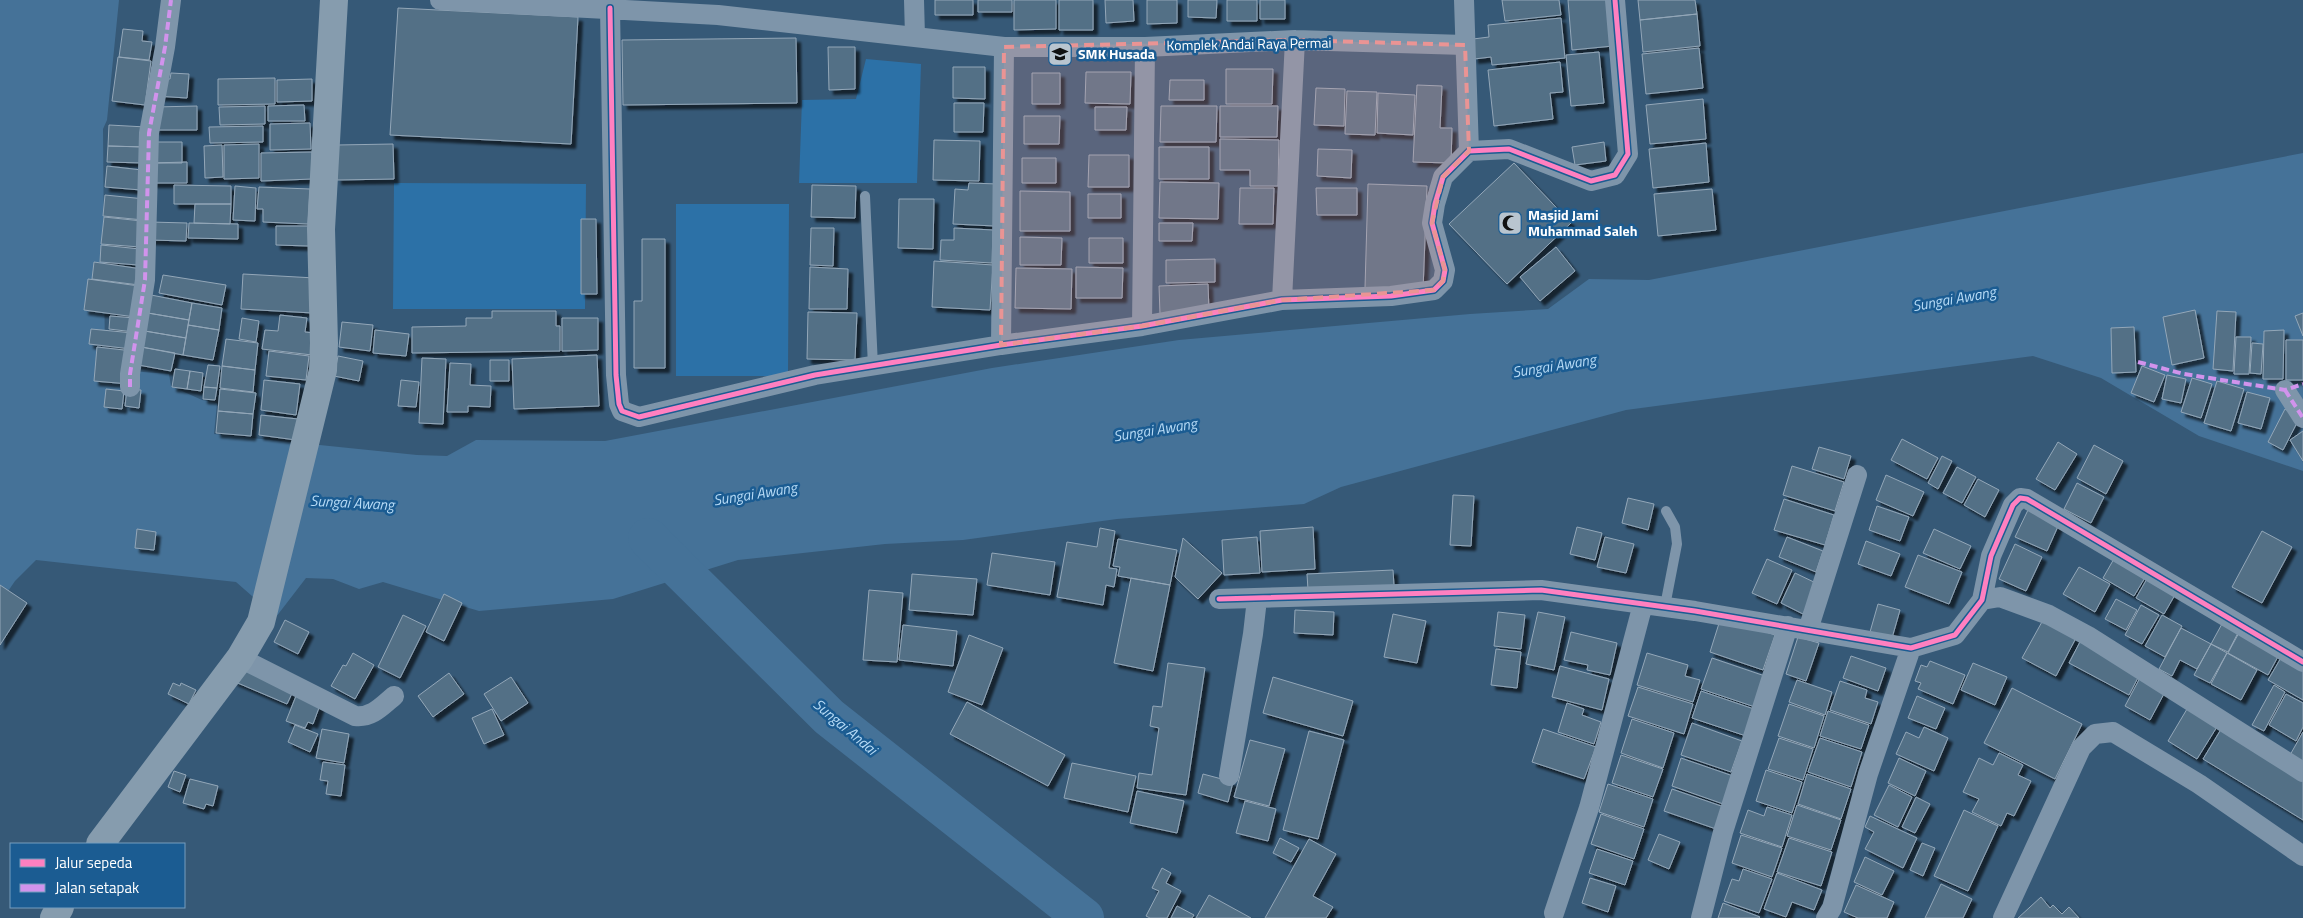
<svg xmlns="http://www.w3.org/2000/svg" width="2303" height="918" viewBox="0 0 2303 918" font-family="'Titillium Web',sans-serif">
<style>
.green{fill:#2c71a7}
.water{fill:#457298}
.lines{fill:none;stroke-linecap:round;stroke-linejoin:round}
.river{stroke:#457298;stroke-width:40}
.building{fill:#536f86;stroke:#93a7b8;filter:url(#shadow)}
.lane{stroke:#7e95aa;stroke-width:10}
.street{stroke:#7e95aa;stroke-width:20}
.secondary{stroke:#869cae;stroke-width:28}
.quiet{stroke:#d193ec;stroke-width:4;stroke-dasharray:8 4;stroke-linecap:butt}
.cycleway-casing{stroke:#1b5c92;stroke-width:8}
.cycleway{stroke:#ff80c0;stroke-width:5}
.marked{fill:#ea9494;fill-opacity:0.2;stroke:#ea9494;stroke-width:4;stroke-dasharray:10 6;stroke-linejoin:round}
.labels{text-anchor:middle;stroke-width:5;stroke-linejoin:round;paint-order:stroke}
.street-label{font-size:14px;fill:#fff;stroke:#1b5c92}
.poi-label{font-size:14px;font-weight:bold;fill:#fff;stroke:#1b5c92;text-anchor:start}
.water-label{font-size:15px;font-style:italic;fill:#b7dbf6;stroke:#1b5c92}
</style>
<defs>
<filter id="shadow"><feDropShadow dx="4.5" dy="4.5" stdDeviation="1" flood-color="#0009"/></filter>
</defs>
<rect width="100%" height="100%" fill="#365977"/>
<path class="green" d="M866,59L921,64L917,183H799L802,100L856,99Z
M394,183L586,184L585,309H393Z
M676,204H789L788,376H676Z"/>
<path class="water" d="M0,0H119L107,120L103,129L105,369L169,374L171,386L202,400L217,403L214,434L417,455L447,456L476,440L605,441L992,368L1179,340L1470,314L1548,309L1589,279L1649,280L2303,153V471L2199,436L2101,378L2033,356L1626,410L1341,487L1304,504L1117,519L963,540L885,544L738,560L613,599L479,611L383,582L359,589L333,579L306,578L276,617L236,582L36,560L15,581L0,603Z"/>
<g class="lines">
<path class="river" d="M648,538L829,717L1084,918"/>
</g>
<path class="building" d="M935,0H973V15H935Z
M978,0H1012V12H978Z
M1014,0H1056V29L1014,30Z
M1059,0H1093V30H1059Z
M1105,0H1133L1134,21L1106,23Z
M1147,0H1177V23L1147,24Z
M1188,0H1217L1216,18L1188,17Z
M1227,0H1257V21H1227Z
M1260,0H1285V19H1260Z
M1502,0H1559L1561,15L1505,21Z
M1568,0H1609L1613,46L1572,50Z
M1638,0H1695L1697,14L1640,20Z
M398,8L578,17L571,144L390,135Z
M1697,14L1700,46L1643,52L1640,20Z
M1561,18L1565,58L1492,65L1491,57L1474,59L1473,39L1489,37L1488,25Z
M123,29L143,31L142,41L152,42L149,60L119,57Z
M796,38L797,103L623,105L622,40Z
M828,47H855V89L829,90Z
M1699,48L1703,88L1646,94L1642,54Z
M1599,52L1604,103L1571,106L1566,55Z
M118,57L151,61L145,105L112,101Z
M1560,62L1563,92L1550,93L1553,119L1494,126L1488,70Z
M953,67H985V99L953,98Z
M1226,69H1273L1272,104H1226Z
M1086,72H1131L1130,104L1085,103Z
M171,73L189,74L187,98L156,96L157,78L170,79Z
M1032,73H1060V104H1032Z
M275,78V104L218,105V79Z
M312,79V101L277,102V80Z
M1170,80H1204V100H1169Z
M1417,85L1442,86L1440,128H1452L1451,163L1413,162Z
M1316,88L1345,89L1344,126L1314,125Z
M1347,91L1377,92L1375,135L1345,134Z
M1378,93L1415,95L1413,135L1377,133Z
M1703,99L1706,139L1650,144L1646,105Z
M954,103H984L983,132H954Z
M304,105L305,121H268V106Z
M197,106V130H155V107Z
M265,106V124L220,125L219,107Z
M1161,106H1217L1216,142H1160Z
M1220,106H1278L1277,137H1220Z
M1095,107H1127L1126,130H1095Z
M1024,116H1060L1059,144H1024Z
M310,123L311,149L270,150V124Z
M109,125L146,127L145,147L108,146Z
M263,126V142L210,143L209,127Z
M1220,139L1279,140L1278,186H1250V170H1220Z
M934,140L980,141L979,181L933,180Z
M152,142H182V163H151Z
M1604,142L1606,161L1575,165L1572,147Z
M1706,143L1709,182L1653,188L1649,149Z
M259,144V178L224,179V145Z
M393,144L394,179L337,180V145Z
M222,145L223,177L205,178L204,146Z
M108,146L145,147L144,163L107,162Z
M1159,147H1209V179H1159Z
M1318,149L1352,150L1351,178L1317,176Z
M312,152V179L261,181V153Z
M1089,155H1129V187H1088Z
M1022,158H1056V183H1022Z
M187,162V183H151V163Z
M1514,163L1571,223L1507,284L1449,224Z
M107,166L142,170L141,190L105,187Z
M1160,182L1219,183L1218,219L1159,218Z
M969,183L998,184L995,226L953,224L955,189L968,190Z
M1368,184L1427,186L1423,290L1365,288Z
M174,185L231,186V204H174Z
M812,185L856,186L855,218L811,217Z
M235,186L256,188L255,221L233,220Z
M259,187L310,189L308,224L263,222V209H257Z
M1240,188H1274L1273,224H1239Z
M1316,188H1357V215H1317Z
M1712,189L1716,230L1658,236L1654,194Z
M1020,191L1070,192V231H1020Z
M1088,194H1121V218H1088Z
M105,195L145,199L143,220L103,216Z
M899,199H934L933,249L898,248Z
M195,204H231L230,224L194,223Z
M104,217L142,221L140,247L101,244Z
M581,219H596L597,294H581Z
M150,222L187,223L186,241L150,240Z
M189,223L238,224V239L188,238Z
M1159,223H1193L1192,241H1159Z
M276,226H310L309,246L276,245Z
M811,228H834L833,266L810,265Z
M954,228L993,230L992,263L940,260L941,240H954Z
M1020,237L1062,238L1061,265H1020Z
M1089,238H1123V263H1089Z
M642,239H665V368H634V301H642Z
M101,245L140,249L138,265L100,262Z
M1556,247L1575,271L1540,301L1520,277Z
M1215,259V282L1166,283V260Z
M934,261L993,265L990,310L932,307Z
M94,262L142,269L139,285L92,279Z
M810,267L848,269L847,309H809Z
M1076,267L1123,268L1122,298H1076Z
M1016,268L1072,269L1071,309L1015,308Z
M243,274L315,278L313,313L241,309Z
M163,275L226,285L222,305L159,293Z
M88,279L139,286L135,317L84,310Z
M1208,284L1209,312L1160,314L1159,286Z
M146,294L192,303L189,320L142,312Z
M192,303L222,308L219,330L188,325Z
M2195,310L2204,358L2172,365L2163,317Z
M492,311H556V326H560V351L412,353V327L466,326V318H492Z
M2217,311L2236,312L2233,371L2213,369Z
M142,312L189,320L186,338L139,330Z
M808,312L857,313L855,360L807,359Z
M2303,313V336L2295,316Z
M280,315L307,318L305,332L315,333L312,355L262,349L265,330L278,331Z
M110,316L135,318L134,332L109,329Z
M242,318L259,321L256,342L239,339Z
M562,318H598V350L562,351Z
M342,322L373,325L370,351L339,347Z
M188,325L219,330L213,360L183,355Z
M2134,327L2136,372L2112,373L2111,328Z
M91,329L133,333L131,349L89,344Z
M139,330L186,338L183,355L136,346Z
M375,330L409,334L406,356L373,353Z
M2284,330L2283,379H2263L2264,331Z
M2236,337H2251L2249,374H2234Z
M226,339L258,343L255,370L222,366Z
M2286,340H2303V380H2286Z
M2252,343L2263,344L2261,374L2250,373Z
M136,346L175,353L171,371L133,364Z
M97,347L133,351L129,384L94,381Z
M269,351L309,356L306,380L266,376Z
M597,355L599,406L514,409L512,359Z
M338,356L363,361L359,381L334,376Z
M422,358L446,359L443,424L419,423Z
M490,360H509V381H490Z
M450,363L471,364L470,385L491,386L490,407L468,406V412H447Z
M208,365L220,366L217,388L204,387Z
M222,366L255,370L253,392L220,388Z
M2142,366L2165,375L2154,402L2131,393Z
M175,369L190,371L187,389L172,387Z
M190,371L203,373L201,391L187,389Z
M2167,375L2186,379L2181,403L2162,399Z
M2192,378L2212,384L2201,418L2181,412Z
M264,380L300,384L296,415L261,410Z
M401,380L419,382L416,407L398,406Z
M2217,381L2244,389L2231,431L2204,423Z
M204,387L217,388L215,400L203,399Z
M106,389L124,391L122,409L104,407Z
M127,389L141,390L139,408L125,406Z
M220,389L256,393L253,414L218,411Z
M2247,392L2270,398L2261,429L2238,423Z
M2285,409L2300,417L2283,450L2268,442Z
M218,411L253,414L251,436L216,433Z
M261,415L298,419L296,440L259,435Z
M2303,431V461L2290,440Z
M1902,439L1938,458L1927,479L1891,460Z
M2058,442L2077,454L2055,490L2036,479Z
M2094,445L2123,461L2106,494L2077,478Z
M1819,447L1851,456L1844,479L1812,469Z
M1942,456L1952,461L1938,489L1928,483Z
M1792,466L1844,482L1835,511L1783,495Z
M1957,467L1976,477L1962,503L1943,493Z
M1886,475L1924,492L1913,516L1876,500Z
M1978,479L1999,490L1985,517L1964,505Z
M2077,483L2104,497L2091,523L2064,509Z
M1453,495L1474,496L1471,546L1450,545Z
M1628,498L1654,504L1648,530L1622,523Z
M1784,499L1834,515L1825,545L1774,530Z
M1877,506L1909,517L1900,541L1869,530Z
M2028,510L2059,524L2047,551L2015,537Z
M1313,527L1315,569L1262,572L1260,531Z
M1577,527L1602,533L1595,560L1570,554Z
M1100,528L1115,531L1109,568L1117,569L1114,587L1106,585L1103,605L1057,597L1067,542L1097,547Z
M137,529L156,532L154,550L135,548Z
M1934,529L1971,546L1960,569L1923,553Z
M2262,531L2292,547L2262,603L2232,587Z
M1257,537L1260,573L1224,575L1222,540Z
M1605,537L1634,544L1626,573L1597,567Z
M1787,537L1823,551L1816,572L1779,557Z
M1183,538L1222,573L1198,599L1175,577Z
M1118,539L1177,550L1170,585L1118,576L1120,567L1113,566Z
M1866,541L1900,554L1891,576L1858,564Z
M2015,544L2042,557L2026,591L1999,579Z
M992,553L1055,562L1050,595L987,585Z
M1918,555L1962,572L1949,604L1905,587Z
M2115,557L2146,576L2134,596L2103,578Z
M1767,559L1792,570L1777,604L1752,593Z
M2079,567L2110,584L2095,612L2063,594Z
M1393,570L1394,586L1308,590L1307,574Z
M1795,573L1818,584L1803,614L1781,603Z
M912,574L977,579L973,615L909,610Z
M2148,577L2176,593L2164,614L2136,598Z
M1131,578L1170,585L1153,671L1114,663Z
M0,585L27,603L0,645Z
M869,590L903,593L897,662L863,660Z
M444,594L462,603L444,641L426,632Z
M2116,599L2137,610L2126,630L2105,619Z
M1878,604L1900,610L1892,638L1870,632Z
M2141,605L2159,615L2142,644L2125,635Z
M1295,610L1334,612L1333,635L1294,633Z
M1498,612L1525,615L1521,649L1494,646Z
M1538,612L1565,617L1554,670L1526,664Z
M1393,614L1426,621L1417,663L1384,657Z
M403,615L426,626L400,678L378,667Z
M2162,615L2182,626L2165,657L2145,646Z
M1721,617L1775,635L1763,670L1710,652Z
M285,620L309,632L298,654L274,642Z
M2043,620L2076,638L2056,676L2022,658Z
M2223,622L2239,631L2228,652L2211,644Z
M903,625L957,631L953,666L899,660Z
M2181,628L2211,644L2197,669L2180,660L2172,676L2159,669Z
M2241,629L2281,651L2268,675L2228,653Z
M1571,632L1617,643L1610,675L1587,670L1588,665L1564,660Z
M969,635L1003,648L982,705L948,692Z
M1798,637L1819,643L1806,681L1786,674Z
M2082,638L2142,670L2129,695L2069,663Z
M2211,644L2227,653L2210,683L2194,675Z
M1496,649L1521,652L1517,688L1491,685Z
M353,653L374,665L355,699L331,686L343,665L346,666Z
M1647,653L1688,665L1685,676L1700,680L1693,702L1637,685Z
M2227,653L2257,670L2241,700L2211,684Z
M1851,656L1886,668L1878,691L1843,678Z
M2282,656L2303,668V700L2268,680Z
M1712,658L1765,676L1755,707L1701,689Z
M1930,661L1965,675L1953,704L1918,689L1921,683L1915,681L1921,665L1927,667Z
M1168,663L1205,668L1186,795L1137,788L1139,773L1152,775L1159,728L1150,726L1153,706L1162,707Z
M1973,663L2007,677L1995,705L1961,690Z
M248,666L295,687L287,704L233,681Z
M1560,666L1609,679L1602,710L1552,697Z
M449,673L464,694L433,717L418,696Z
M2141,676L2166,690L2150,720L2125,706Z
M511,677L528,703L501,721L484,694Z
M1273,677L1353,701L1343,736L1263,713Z
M1797,680L1832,692L1825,715L1789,702Z
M1840,681L1867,690L1865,698L1878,702L1871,724L1830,710Z
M173,683L180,686L181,683L196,690L189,704L168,694Z
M2274,685L2285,692L2264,731L2252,725Z
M1638,687L1693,704L1684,734L1628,716Z
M2012,688L2082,724L2055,779L1984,743Z
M1701,691L1754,709L1746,736L1692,718Z
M2286,694L2303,703V727L2296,741L2269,725Z
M296,696L320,705L313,724L308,722L305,728L286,721Z
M1917,696L1945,708L1936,729L1908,718Z
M967,702L1065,755L1048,786L950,734Z
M1567,703L1584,709L1582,715L1601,722L1594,744L1558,732Z
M1789,704L1824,716L1814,748L1778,736Z
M2190,704L2220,722L2197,759L2168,741Z
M492,709L504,735L484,744L472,718Z
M1828,711L1869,725L1861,749L1820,736Z
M1632,719L1674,733L1663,768L1621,753Z
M1692,723L1742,741L1731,772L1681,755Z
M295,725L318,734L310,752L288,742Z
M2223,726L2303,775V820L2203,759Z
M1924,727L1948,738L1934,771L1896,754L1906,732L1919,738Z
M322,729L349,734L344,763L316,758Z
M1543,729L1596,747L1584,779L1532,762Z
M1309,731L1344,740L1318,839L1283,830Z
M2303,732V762L2290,755Z
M1779,738L1813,749L1803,780L1768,769Z
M1820,738L1862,752L1851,787L1808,772Z
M1250,740L1285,749L1269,806L1234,797Z
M1999,753L2023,765L2018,775L2031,781L2014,816L2007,813L2001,826L1972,812L1979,799L1963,792L1979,758L1993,765Z
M1621,755L1663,769L1653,797L1612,783Z
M1681,758L1736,777L1726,805L1672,786Z
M1899,758L1926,771L1915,796L1888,783Z
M323,762L345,765L341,796L326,794L328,781L320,780Z
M1072,763L1136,776L1128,812L1064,798Z
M1766,770L1802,782L1792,813L1756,801Z
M174,771L186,775L180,792L168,787Z
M1203,774L1233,782L1228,802L1198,793Z
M1807,774L1851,789L1841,819L1798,804Z
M190,779L218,786L213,806L206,804L204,809L183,803Z
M1608,784L1653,799L1644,827L1599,812Z
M1889,785L1912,797L1898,827L1874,815Z
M1672,789L1727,808L1719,830L1664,811Z
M1137,791L1184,801L1177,833L1130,823Z
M1916,797L1930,804L1915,833L1902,827Z
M1245,801L1276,809L1268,841L1236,833Z
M1797,805L1841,820L1831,850L1787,836Z
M1767,807L1792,815L1782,847L1740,833L1748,810L1764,816Z
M1964,810L1998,826L1968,891L1934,876Z
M1601,814L1644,829L1634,859L1591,844Z
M1870,816L1917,838L1903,868L1865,849L1874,832L1865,827Z
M1659,834L1680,842L1669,869L1648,860Z
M1741,835L1782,848L1772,877L1732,863Z
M1280,838L1299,848L1291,862L1273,853Z
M1789,838L1832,852L1821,886L1777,872Z
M1309,839L1336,854L1313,896L1333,907L1326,918H1265Z
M1922,843L1935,848L1923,876L1910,870Z
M1597,849L1633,861L1625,885L1589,873Z
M1865,857L1894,871L1882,895L1854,882Z
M1162,868L1171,873L1166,883L1181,891L1167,918H1150L1146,916L1159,891L1152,888Z
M1743,869L1772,879L1759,913L1724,901L1732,879L1739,881Z
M1777,873L1822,890L1814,910L1792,902L1786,917L1764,909Z
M1590,878L1616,886L1608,912L1582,903Z
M1941,884L1972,899L1963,918H1925Z
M1856,885L1894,902L1887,918H1858L1844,912Z
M1209,895L1251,918H1196Z
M2041,897L2050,908L2053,905L2062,914L2069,907L2079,918H2018Z
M1723,903L1760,917L1759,918H1718Z
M1177,906L1194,915L1192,918H1171Z"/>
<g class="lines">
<path class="lane" d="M865,196L873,366
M1665,606L1677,544L1675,527L1666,511"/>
<path class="street" d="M440,0L718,15L1004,47H1145L1295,40L1465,45
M914,0L915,36
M1464,0L1469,151
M610,8L616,375L619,404L622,411L639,417L815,375L1001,345L1142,326L1282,300L1391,296L1434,290L1443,281L1445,270L1432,223L1435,204L1443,177L1469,151L1509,149L1591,181L1615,175L1628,154L1615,0
M1282,300L1295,40
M1142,326L1145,47
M1001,345L1004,47
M130,387V374L145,280L149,133L165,47L171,0
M2285,390L2303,418
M1219,599L1541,590L1695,611L1911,648L1955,635L1982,600L1991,556L2013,505L2020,498L2027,499L2303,662
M1982,600L2000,597L2049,615L2088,636L2303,772
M1808,630L1857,475
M240,658L355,716C372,718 382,706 394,696
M1229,776L1253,634L1257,599
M1554,913L1589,808L1643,604
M1701,918L1723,832L1788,626
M1826,918L1832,908L1868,774L1911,648
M2003,918L2081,748L2095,734L2113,732L2199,784L2303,856"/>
<path class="secondary" d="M100,844L240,658L261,622L323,370L324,343L321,229L334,0
M54,918L60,907"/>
<path class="quiet" d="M2138,362L2184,374L2285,390L2303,384
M130,387V374L145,280L149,133L165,47L171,0
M2285,390L2303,418"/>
<g class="cycleway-casing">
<path id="cycleway" d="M610,8L616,375L619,404L622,411L639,417L815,375L1001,345L1142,326L1282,300L1391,296L1434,290L1443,281L1445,270L1432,223L1435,204L1443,177L1469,151L1509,149L1591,181L1615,175L1628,154L1615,0
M1219,599L1541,590L1695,611L1911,648L1955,635L1982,600L1991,556L2013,505L2020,498L2027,499L2303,662"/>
</g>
<use href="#cycleway" class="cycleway"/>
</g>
<path class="marked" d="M1295,40L1465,45L1469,151L1443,177L1432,223L1445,270L1443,281L1434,290L1282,300L1142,326L1001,345L1004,47Z"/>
<defs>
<g id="school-square" transform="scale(1.25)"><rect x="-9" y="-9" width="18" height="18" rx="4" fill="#b9c5cf" stroke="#1b5c92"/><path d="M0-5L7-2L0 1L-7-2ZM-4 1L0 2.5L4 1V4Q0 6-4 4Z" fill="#111"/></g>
<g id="mosque-square" transform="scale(1.25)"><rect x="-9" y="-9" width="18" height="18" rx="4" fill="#b9c5cf" stroke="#1b5c92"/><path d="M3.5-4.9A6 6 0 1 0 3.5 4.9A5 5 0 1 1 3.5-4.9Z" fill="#111"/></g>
</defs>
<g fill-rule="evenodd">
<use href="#school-square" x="1060" y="54"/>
<use href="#mosque-square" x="1510" y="223"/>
</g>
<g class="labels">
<g class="street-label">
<text transform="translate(1249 44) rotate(-1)" y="5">Komplek Andai Raya Permai</text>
</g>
<g class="poi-label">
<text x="1078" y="59">SMK Husada</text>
<text x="1528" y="220">Masjid Jami<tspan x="1528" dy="16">Muhammad Saleh</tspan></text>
</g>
<g class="water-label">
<text transform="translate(1954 299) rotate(-10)" y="5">Sungai Awang</text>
<text transform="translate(1554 366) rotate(-9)" y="5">Sungai Awang</text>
<text transform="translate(1155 430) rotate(-9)" y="5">Sungai Awang</text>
<text transform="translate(755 494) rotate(-9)" y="5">Sungai Awang</text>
<text transform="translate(352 503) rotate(3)" y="5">Sungai Awang</text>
<text transform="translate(845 727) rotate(40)" y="5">Sungai Andai</text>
</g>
</g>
<rect x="10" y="843" width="175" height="65" fill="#1b5c92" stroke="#769dbe"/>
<rect x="20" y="859" width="25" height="8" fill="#ff80c0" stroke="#769dbe"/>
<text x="55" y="868" font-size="15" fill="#ffffff">Jalur sepeda</text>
<rect x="20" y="884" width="25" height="8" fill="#d193ec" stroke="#769dbe"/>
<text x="55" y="893" font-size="15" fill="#ffffff">Jalan setapak</text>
</svg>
